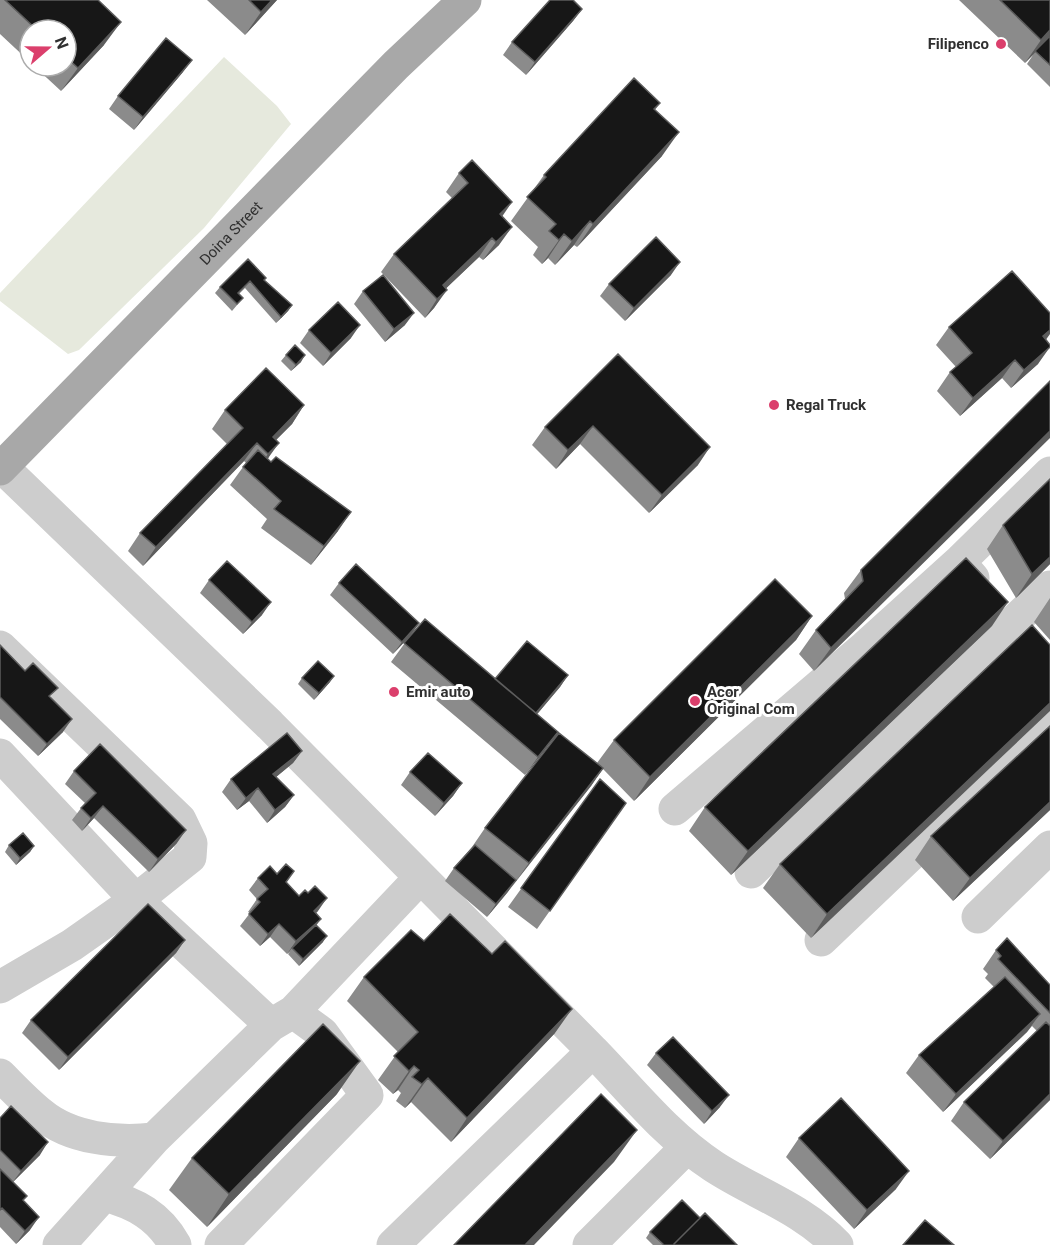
<svg xmlns="http://www.w3.org/2000/svg" width="1050" height="1245" viewBox="0 0 1050 1245" font-family="Roboto,sans-serif">
<style>
.green{fill:#e6e9dd}
.lines{fill:none;stroke-linecap:round;stroke-linejoin:round}
.minor{stroke:#cdcdcd;stroke-width:33}
.major{stroke:#a8a8a8;stroke-width:33}
.wall{fill:#8b8b8b}
.shaded-wall{fill:#5d5d5d}
.building{fill:#171717;stroke:#5d5d5d;stroke-width:1.5}
.poi-dot{fill:#db3f6c;stroke:#fff;stroke-width:2}
.labels{text-anchor:middle;stroke-width:6;stroke-linejoin:round;paint-order:stroke}
.poi-label{font-size:15px;font-weight:bold;fill:#303030;stroke:#fff;text-anchor:start}
.street-label{font-size:15px;fill:#303030;stroke:#fff}
</style>
<rect width="100%" height="100%" fill="#fff"/>
<path class="green" d="M224,57L277,106L291,124L204,228L79,350L68,354L0,301V293Z"/>
<g class="lines">
<path class="minor" d="M2,467L270,725L593,1051
M973,578L959,562L1050,473
M0,647L180,820L191,843L190,857L136,900L0,755
M675,809L865,647L959,562
M751,872L1050,587
M978,917L1050,847
M821,940L1050,722
M0,987L72,945L136,900L271,1025
M0,1075C13,1088 26,1102 41,1114C71,1139 117,1143 154,1139
M104,1195C135,1203 159,1216 175,1245
M59,1245L154,1139L271,1025L293,1012L420,878
M221,1245L367,1095L322,1033L293,1012
M393,1245L593,1051C631,1090 667,1136 713,1166C754,1193 802,1208 837,1245
M589,1245L687,1147"/>
<path class="major" id="s1" d="M0,469L396,65L465,0"/>
</g>
<path class="wall" d="M0,0H98L104,45L61,91L34,66H66V30H30V62L0,34Z
M207,0H277L245,35Z
M959,0H1050V87L1027,64L1033,55L1025,63Z
M582,9L573,21L526,75L503,55L512,42Z
M183,72L134,130L109,109L118,96Z
M660,103L655,110L662,156L577,247L574,245L555,265L548,258L542,264L533,255L538,247L511,221L544,175Z
M459,173L502,216L499,245L483,260L479,257L446,288L434,308L425,318L381,272L394,254L452,198L446,192Z
M248,259L264,280L292,305L288,311L276,323L245,288L239,294L243,298L232,311L215,293L220,287Z
M671,275L625,321L600,296L609,284Z
M363,291L405,325L385,342L354,304Z
M949,327L1046,340L1038,364L1011,388L1002,378L960,416L937,391L950,372L956,367L936,345Z
M309,330L351,338L323,366L300,343Z
M618,354L698,465L649,513L580,444L556,469L532,445L545,427Z
M286,355L301,362L291,371L281,361Z
M1050,381L814,671L799,654L816,630L845,599L844,593L861,570Z
M304,405L292,424L276,440L268,459L338,531L311,565L261,528L267,519L230,485L246,463L244,461L143,566L128,551L140,533L227,444L212,429L225,410Z
M1050,479V564L1016,598L987,549L1003,525Z
M209,580L262,615L243,634L200,593Z
M339,583L419,623L410,636L495,679L568,675L560,687L537,714L545,750L525,775L391,662L410,636L393,654L330,595Z
M1050,598V640L1034,622Z
M812,616L796,640L634,801L603,769L591,786L507,893L487,917L445,881L454,868L472,847L485,828L597,763L614,740Z
M1032,625L811,938L763,888L780,864Z
M992,626L731,875L689,831L705,807Z
M0,645L51,698L63,732L38,756L0,719Z
M302,678L330,682L314,700L298,684Z
M1050,726V810L953,901L915,860L931,836Z
M302,751L293,763L276,777L294,795L285,807L267,823L249,801L237,810L222,792L231,779Z
M74,771L177,843L149,872L94,818L82,831L72,820L85,803L65,784Z
M410,772L462,783L453,796L435,816L401,785Z
M600,779L626,803L537,929L508,907Z
M9,845L34,846L30,852L16,865L5,852Z
M277,874L299,896L318,911L316,913V925L323,942L299,966L288,954L290,952L287,954L270,937L260,946L240,926L250,913L248,912L257,899L249,890L258,878Z
M185,940L176,953L59,1070L22,1033L31,1020Z
M424,941L555,1033L451,1142L411,1102L405,1108L396,1101L401,1093L398,1090L393,1094L378,1080L398,1052L347,1001L364,977Z
M996,950L1050,985V1100L990,1159L951,1121L964,1102L1037,1031L1032,1026L1027,1032L943,1112L906,1073L919,1055L994,987L985,978L988,974L983,969Z
M656,1053L720,1107L704,1124L647,1065Z
M337,1094L207,1227L169,1190L192,1158Z
M0,1118L40,1155L13,1182L23,1201L30,1230L16,1244L0,1227Z
M799,1138L896,1189L854,1229L786,1157Z
M700,1218L737,1245H653L646,1238L650,1232Z"/>
<path class="shaded-wall" d="M272,0H277L245,35L261,12Z
M582,9L573,21L526,75L535,62Z
M121,22L104,45L61,91L78,68Z
M1050,30V37L1025,63L1041,40Z
M192,60L183,72L134,130L143,117Z
M679,132L662,156L577,247L593,224Z
M512,202L499,221L500,214Z
M590,221L574,245L555,265L572,241Z
M512,227L499,245L483,260L496,242Z
M564,234L548,258L542,264L559,240Z
M492,238L479,257L436,298L443,285Z
M680,262L671,275L625,321L634,308Z
M447,290L434,308L425,318L437,299Z
M292,305L288,311L276,323L281,317Z
M414,313L405,325L385,342L394,329Z
M360,325L351,338L323,366L331,353Z
M1050,330V334L1045,341L1043,336Z
M1050,347L1038,364L1011,388L1024,370Z
M305,355L301,362L291,371L296,365Z
M1015,360L1002,378L960,416L973,398Z
M304,405L292,424L265,451L273,437Z
M593,426L580,444L556,469L568,450Z
M1050,431V438L814,671L831,648Z
M257,443L244,461L143,566L156,547Z
M279,443L266,461L255,472L268,454Z
M710,447L698,465L649,513L662,495Z
M351,512L338,531L311,565L324,546Z
M1050,557V564L1016,598L1032,574Z
M271,602L262,615L243,634L252,622Z
M1008,602L992,626L731,875L748,851Z
M812,616L796,640L634,801L650,777Z
M419,623L410,636L393,654L402,642Z
M568,675L560,687L523,731L532,718Z
M334,676L330,682L314,700L319,693Z
M1050,703V711L811,938L827,914Z
M72,719L63,732L38,756L47,744Z
M558,732L545,750L525,775L538,757Z
M302,751L293,763L264,787L273,774Z
M603,768L591,786L516,881L529,863Z
M462,783L453,796L435,816L444,803Z
M258,788L249,801L237,810L246,798Z
M294,795L285,807L267,823L275,810Z
M1050,802V810L953,901L970,878Z
M103,806L94,818L82,831L91,818Z
M186,830L177,843L149,872L158,859Z
M34,846L30,852L16,865L20,858Z
M516,880L507,893L487,917L496,904Z
M327,898L318,911L305,923L314,911Z
M321,919L312,931L292,948L287,954L296,941Z
M279,924L270,937L260,946L268,934Z
M327,936L323,942L299,966L303,959Z
M185,940L176,953L59,1070L68,1057Z
M572,1009L555,1033L451,1142L467,1118Z
M1040,1014L1027,1032L943,1112L956,1094Z
M360,1061L337,1094L207,1227L229,1194Z
M414,1066L398,1090L393,1094L409,1071Z
M428,1078L411,1102L405,1108L422,1084Z
M1050,1094V1100L990,1159L1003,1141Z
M729,1095L720,1107L704,1124L712,1111Z
M637,1130L614,1162L534,1245H525Z
M48,1142L40,1155L12,1183L21,1171Z
M909,1171L896,1189L854,1229L867,1210Z
M39,1217L30,1230L16,1244L25,1231Z"/>
<path class="building" d="M5,0H98L121,22L78,68L66,57V30H37Z
M249,0H272L261,12Z
M550,0H573L582,9L535,62L512,42Z
M1000,0H1050V30L1041,40Z
M1050,36V65L1035,51Z
M166,38L192,60L143,117L118,96Z
M634,78L660,103L654,109L679,132L593,224L590,221L572,241L564,234L559,240L549,231L556,224L527,197L546,177L544,175Z
M472,160L512,202L500,214L512,227L496,242L492,238L443,285L447,290L437,299L394,254L468,183L459,173Z
M656,237L680,262L634,308L609,284Z
M248,259L266,278L264,280L292,305L281,317L250,281L238,293L243,298L237,304L220,287Z
M1012,271L1050,313V330L1043,336L1050,345V347L1024,370L1015,360L973,398L950,372L972,353L949,327Z
M383,275L414,313L394,329L363,291Z
M338,302L360,325L331,353L309,330Z
M295,345L305,355L296,365L286,355Z
M618,354L710,447L662,495L593,426L568,450L545,427Z
M266,368L304,405L273,437L279,443L268,454L257,443L156,547L140,533L243,428L225,410Z
M1050,381V431L831,648L816,630L863,581L861,570Z
M258,450L271,462L276,457L351,512L324,546L274,509L281,501L243,467Z
M1050,479V557L1032,574L1003,525Z
M966,558L1008,602L748,851L705,807Z
M227,561L271,602L252,622L209,580Z
M356,564L419,623L402,642L339,583Z
M775,579L812,616L650,777L614,740Z
M425,619L558,732L538,757L404,643Z
M1032,625L1050,645V703L827,914L780,864Z
M527,641L568,675L536,713L495,679Z
M0,645L25,671L33,663L58,688L49,696L72,719L47,744L0,697Z
M318,661L334,676L319,693L302,678Z
M1050,726V802L970,878L931,836Z
M287,733L302,751L273,774L294,795L275,810L258,788L246,798L231,779Z
M559,733L603,768L529,863L485,828Z
M100,744L186,830L158,859L103,806L91,818L81,808L96,793L74,771Z
M428,753L462,783L444,803L410,772Z
M600,779L626,803L550,911L521,888Z
M23,833L34,846L20,858L9,845Z
M475,845L516,880L496,904L454,868Z
M286,864L294,871L286,882L299,896L305,890L308,893L315,886L327,898L314,911L321,919L296,941L279,924L268,934L249,914L260,902L257,899L268,889L258,878L270,866L277,874Z
M148,904L185,940L68,1057L31,1020Z
M450,914L492,954L505,941L572,1009L467,1118L428,1078L422,1084L412,1077L419,1070L414,1066L409,1071L394,1056L418,1032L364,977L411,930L424,941Z
M316,925L327,936L303,959L292,948Z
M1007,938L1050,985V1013L998,959L1001,956L996,950Z
M1005,977L1040,1014L956,1094L919,1055Z
M1046,1022L1050,1026V1094L1003,1141L964,1102Z
M323,1024L360,1061L229,1194L192,1158Z
M673,1037L729,1095L712,1111L656,1053Z
M601,1094L637,1130L525,1245H454Z
M841,1098L909,1171L867,1210L799,1138Z
M11,1106L48,1142L21,1171L0,1150V1118Z
M0,1169L27,1196L23,1200L39,1217L25,1231L2,1208L0,1210Z
M682,1200L700,1218L673,1245H664L650,1232Z
M705,1213L737,1245H675L674,1244Z
M925,1220L954,1245H903Z"/>
<g class="poi-dot">
<circle cx="1001" cy="44" r="6"/>
<circle cx="774" cy="405" r="6"/>
<circle cx="394" cy="692" r="6"/>
<circle cx="695" cy="701" r="6"/>
</g>
<g class="labels">
<g class="poi-label">
<text x="989" y="49" text-anchor="end">Filipenco</text>
<text x="786" y="410">Regal Truck</text>
<text x="406" y="697">Emir auto</text>
<text x="707" y="697">Acor<tspan x="707" dy="17">Original Com</tspan></text>
</g>
<g class="street-label">
<text dy="5" stroke="none"><textPath href="#s1" startOffset="330">Doina Street</textPath></text>
</g>
</g>
<g transform="translate(48 48) rotate(70)"><circle r="28" fill="#ffffff" stroke="#acacac" stroke-width="1.5"/>
<path d="M0-4.5L10 22L0 15L-10 22Z" fill="#db3f6c"/>
<text y="-9" font-size="16" font-weight="bold" text-anchor="middle" fill="#303030">N</text>
</g>
</svg>
